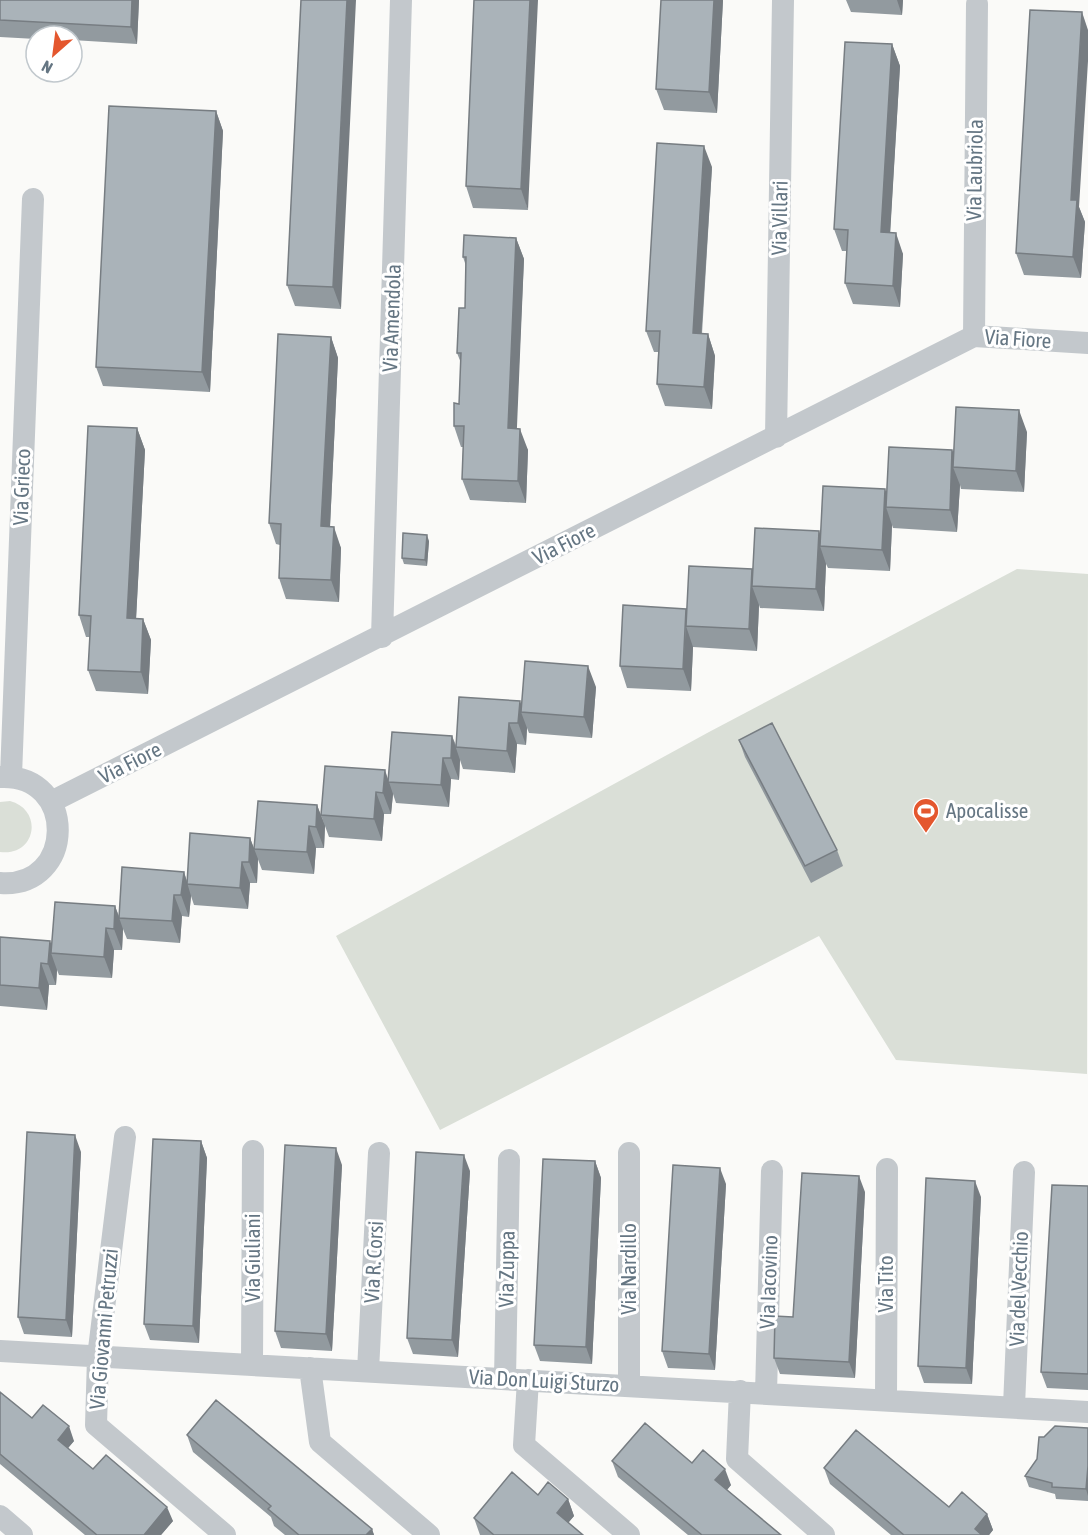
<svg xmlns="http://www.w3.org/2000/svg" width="1088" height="1535" viewBox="0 0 1088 1535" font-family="'Asap Condensed',sans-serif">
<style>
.green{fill:#dadfd7}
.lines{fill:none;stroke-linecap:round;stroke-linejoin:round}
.minor{stroke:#c3c8cc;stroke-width:22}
.wall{fill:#929a9f}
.shaded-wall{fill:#777d82}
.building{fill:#aab3b9;stroke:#777d82;stroke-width:1.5}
.labels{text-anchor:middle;stroke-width:6;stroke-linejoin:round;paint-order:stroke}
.street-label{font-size:21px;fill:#657683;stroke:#fff}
.poi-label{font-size:21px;fill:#657683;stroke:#fff;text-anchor:start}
</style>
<rect width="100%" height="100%" fill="#fafaf8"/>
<path class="green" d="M1017,569L1088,574L1087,1074L896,1060L819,936L440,1130L336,936L709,732Z
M10,801C44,810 36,857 0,852V802Z"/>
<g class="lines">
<path class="minor" d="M974,336L977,4
M776,437L783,0
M382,637L401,0
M11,776L33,199
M0,777C78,773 76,889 0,883
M51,802L974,336L1088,343
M125,1137L98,1357L96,1425L225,1535
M0,1351L1088,1412
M252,1365L253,1151
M310,1368L320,1442L429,1535
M368,1371L379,1153
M505,1379L509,1160
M528,1380L524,1445L629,1535
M629,1385V1153
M740,1391L737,1459L824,1535
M766,1393L772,1171
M886,1399L887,1169
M1014,1406L1024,1172
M0,1516L22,1535"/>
</g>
<path class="wall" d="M0,0H139L137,44L72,40V36H36V39L0,37Z
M301,0L341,309L295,306L287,285Z
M474,0L528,210L473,208L466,186Z
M723,0L717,113L664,110L656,89Z
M846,0H903L902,15L851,12Z
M892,44L900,66L890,232L903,254L900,307L853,304L845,283L847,251H842L834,229Z
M216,111L223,131L210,392L103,386L96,367Z
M712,167L702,334H708L715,356L712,409L665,406L657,384L658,352H654L646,331Z
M1079,207L1085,222L1081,278L1024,275L1016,253Z
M516,238L524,259L516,429L528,450L526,503L470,500L462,479L463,447H461L454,426L459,404L461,363L457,353L465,308L466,266L463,257Z
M331,337L338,358L330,526L341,548L339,602L286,599L279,578L280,545L276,544L269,523Z
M137,428L145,450L136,618L143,619L151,640L148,694L96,691L88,670L90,637H86L79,615Z
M1027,432L1024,492L961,489L960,485L957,532L893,528L892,525L890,571L828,568L826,564L824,611L760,608L759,605L757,651L693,647L691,691L627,688L620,666L686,609L752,569L753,572L820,535L952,450L954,454Z
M429,541L427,566L404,564L402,558Z
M596,687L592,738L529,733L527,728L526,745L517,744L515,773L463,769L460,760L459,780L451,779L449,807L396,803L393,794L391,814H384L382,841L329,837L321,815L388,780L452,736L456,745L522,706Z
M739,740L837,850L843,866L811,883L745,757Z
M317,805L325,826L324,848H316L314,874L262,870L254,849Z
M250,838L258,859L257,883H250L248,909L194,905L191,896L189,917L182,916L180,943L127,939L123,929L122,950H114L112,978L59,975L57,970L56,985H49L47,1010L0,1006V937L52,945L115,906L119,916L184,872L187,881Z
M201,1141L207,1158L199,1343L150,1340L144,1324Z
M81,1152L72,1337L24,1334L18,1317Z
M595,1161L601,1178L592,1364L540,1361L534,1345Z
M342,1165L332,1351L281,1348L275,1331Z
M470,1171L458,1357L413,1354L407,1338Z
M726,1184L715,1370L668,1368L662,1351Z
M1088,1186V1390L1047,1388L1041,1372Z
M865,1192L855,1378L780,1374L774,1358L793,1317Z
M981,1197L972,1384L924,1383L918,1366Z
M0,1392L32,1418L74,1441L68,1448L93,1469L173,1521L161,1535H85L0,1464Z
M1088,1428V1501L1056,1499L1055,1494L1029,1487L1025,1476L1037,1459L1044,1437Z
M187,1435L372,1529L374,1535H285L274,1526L271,1517L193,1452Z
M612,1461L692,1463L731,1485L727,1490L781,1535H688L618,1477Z
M824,1468L949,1507L987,1514L993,1530L989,1535H891L830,1484Z
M538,1495L568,1499L574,1516L568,1523L583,1535H480L474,1518Z"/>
<path class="shaded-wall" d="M132,0H139L137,44L131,27Z
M347,0H356L341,309L333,287Z
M530,0H538L528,210L521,189Z
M714,0H723L717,113L709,92Z
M897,0H903L902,15Z
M1082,12L1088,30V61L1079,207L1085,222L1081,278L1073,257L1071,200Z
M892,44L900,66L889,253L881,232Z
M216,111L223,131L210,392L202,372Z
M704,146L712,167L700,355L693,333Z
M896,233L903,254L900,307L893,286Z
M516,238L524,259L516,450L508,428Z
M708,334L715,356L712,409L704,387Z
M331,337L338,358L329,548L321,526Z
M1019,410L1027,432L1024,492L1016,471Z
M137,428L145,450L135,639L127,618Z
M520,429L528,450L526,503L518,481Z
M952,450L959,468L953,467L960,485L957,532L950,510Z
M885,489L892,507H886L892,525L890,571L882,550Z
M334,527L341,548L339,602L331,580Z
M819,531L825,547L820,546L826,564L824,611L816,589Z
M427,535L429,541L427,566L425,560Z
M752,569L758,586H752L759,605L757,651L749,629Z
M143,619L151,640L148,694L141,672Z
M686,626L693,647L691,691L683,669Z
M588,666L596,687L592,738L584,717Z
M520,701L524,712H521L527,728L526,745L518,723Z
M509,723L517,744L515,773L507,751Z
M452,736L460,760L459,780L451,758Z
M443,758L451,779L449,807L441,785Z
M385,770L393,794L391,814L383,793Z
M376,792L384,814L382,841L374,819Z
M317,805L325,826L324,848L316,827Z
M309,826L316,848L314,874L307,852Z
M250,838L258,859L257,883L249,862Z
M242,862L250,883L248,909L240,888Z
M184,872L191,896L189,917L181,895Z
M174,895L182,916L180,943L172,921Z
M115,906L123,929L122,950L114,929Z
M106,928L114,950L112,978L104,957Z
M50,941L55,953H51L57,970L56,985L48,964Z
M41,963L49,985L47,1010L39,988Z
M75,1135L81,1152L72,1337L66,1320Z
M201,1141L207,1158L199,1343L193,1326Z
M336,1148L342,1165L332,1351L326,1334Z
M464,1155L470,1171L458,1357L452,1340Z
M595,1161L601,1178L592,1364L586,1347Z
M720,1168L726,1184L715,1370L709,1354Z
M859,1176L865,1192L855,1378L849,1362Z
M975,1181L981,1197L972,1384L966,1368Z
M69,1426L74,1441L63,1454L58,1440Z
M1088,1466V1496L1086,1489Z
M725,1469L731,1485L721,1497L715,1480Z
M568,1499L574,1516L563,1529L557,1513Z
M167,1507L173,1521L161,1535H144Z
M987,1514L993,1530L989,1535H977L975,1529Z
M372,1529L374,1535H366Z"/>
<path class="building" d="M0,0H132L131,27L0,20Z
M301,0H347L333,287L287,285Z
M474,0H530L521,189L466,186Z
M661,0H714L709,92L656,89Z
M1030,10L1082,12L1071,200H1077L1073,257L1016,253Z
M845,42L892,44L881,232L896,233L893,286L845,283L848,230L834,229Z
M109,106L216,111L202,372L96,367Z
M657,143L704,146L693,333L708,334L704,387L657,384L660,331H646Z
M464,235L516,238L508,428L520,429L518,481L462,479L464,426H454V403L459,404L461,353H457L459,308H465L466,257H463Z
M278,334L331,337L321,526L334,527L331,580L279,578L281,524L269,523Z
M956,407L1019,410L1016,471L953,467Z
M88,426L137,428L127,618L143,619L141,672L88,670L91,616L79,615Z
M889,447L952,450L950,510L886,507Z
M823,486L885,489L882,550L820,546Z
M755,528L819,531L816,589L752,586Z
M403,533L427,535L425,560L402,558Z
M689,566L752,569L749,629L686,626Z
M623,605L686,609L683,669L620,666Z
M525,661L588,666L584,717L521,712Z
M459,697L520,701L518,723H509L507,751L456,747Z
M772,723L837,850L805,866L739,740Z
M392,732L452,736L451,758H443L441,785L388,782Z
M325,766L385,770L383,793L376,792L374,819L321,815Z
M258,801L317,805L316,827L309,826L307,852L254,849Z
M190,833L250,838L249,862H242L240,888L187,884Z
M122,867L184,872L181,895H174L172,921L119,918Z
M55,902L115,906L114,929L106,928L104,957L51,953Z
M0,937L50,941L48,964L41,963L39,988L0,985Z
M27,1132L75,1135L66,1320L18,1317Z
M153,1139L201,1141L193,1326L144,1324Z
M285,1145L336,1148L326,1334L275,1331Z
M416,1152L464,1155L452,1340L407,1338Z
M543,1159L595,1161L586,1347L534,1345Z
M673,1165L720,1168L709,1354L662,1351Z
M802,1173L859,1176L849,1362L774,1358L775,1316L793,1317Z
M926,1178L975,1181L966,1368L918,1366Z
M1052,1185L1088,1186V1374L1041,1372Z
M0,1392L32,1418L43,1405L69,1426L58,1440L93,1469L106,1455L167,1507L144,1535H97L0,1454Z
M216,1400L372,1529L366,1535H299L268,1509L271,1506L187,1435Z
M645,1423L692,1463L703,1450L725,1469L715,1480L781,1535H702L612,1461Z
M1055,1426L1088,1428V1466L1086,1489L1052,1487V1483L1025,1476L1037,1459L1039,1437H1044Z
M856,1430L949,1507L962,1492L987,1514L975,1529L982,1535H904L824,1468Z
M512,1472L538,1495L548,1482L568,1499L557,1513L583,1535H494L474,1518Z"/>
<defs>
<g id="stadium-pin" transform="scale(1.35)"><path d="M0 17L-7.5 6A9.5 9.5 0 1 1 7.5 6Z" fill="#e4572e" stroke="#fff"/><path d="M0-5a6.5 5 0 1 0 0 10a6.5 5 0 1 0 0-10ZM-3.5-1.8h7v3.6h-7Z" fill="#fff"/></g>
</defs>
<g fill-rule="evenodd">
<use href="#stadium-pin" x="926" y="811"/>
</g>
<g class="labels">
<g class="street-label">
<text transform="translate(975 170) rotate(-89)" y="7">Via Laubriola</text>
<text transform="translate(780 218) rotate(-89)" y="7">Via Villari</text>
<text transform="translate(392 318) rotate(-88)" y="7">Via Amendola</text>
<text transform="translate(1018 339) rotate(4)" y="7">Via Fiore</text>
<text transform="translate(22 487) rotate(-88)" y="7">Via Grieco</text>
<text transform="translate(564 544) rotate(-27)" y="7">Via Fiore</text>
<text transform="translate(130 763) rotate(-27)" y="7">Via Fiore</text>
<text transform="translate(253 1258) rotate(-90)" y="7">Via Giuliani</text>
<text transform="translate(374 1262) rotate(-87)" y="7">Via R. Corsi</text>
<text transform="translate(507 1269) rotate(-89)" y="7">Via Zuppa</text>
<text transform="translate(629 1269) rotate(-90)" y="7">Via Nardillo</text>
<text transform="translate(769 1282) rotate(-88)" y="7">Via Iacovino</text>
<text transform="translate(886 1284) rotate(-90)" y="7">Via Tito</text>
<text transform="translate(1019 1289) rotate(-88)" y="7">Via del Vecchio</text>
<text transform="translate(104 1329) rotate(-85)" y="7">Via Giovanni Petruzzi</text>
<text transform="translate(544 1381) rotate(3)" y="7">Via Don Luigi Sturzo</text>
</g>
<g class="poi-label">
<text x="946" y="818">Apocalisse</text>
</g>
</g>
<g transform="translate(54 54) rotate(208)"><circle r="28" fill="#ffffff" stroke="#c1c8cd" stroke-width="1.5"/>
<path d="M0-4.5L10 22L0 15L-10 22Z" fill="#e4572e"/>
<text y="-9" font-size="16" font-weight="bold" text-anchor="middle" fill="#657683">N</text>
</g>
</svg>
